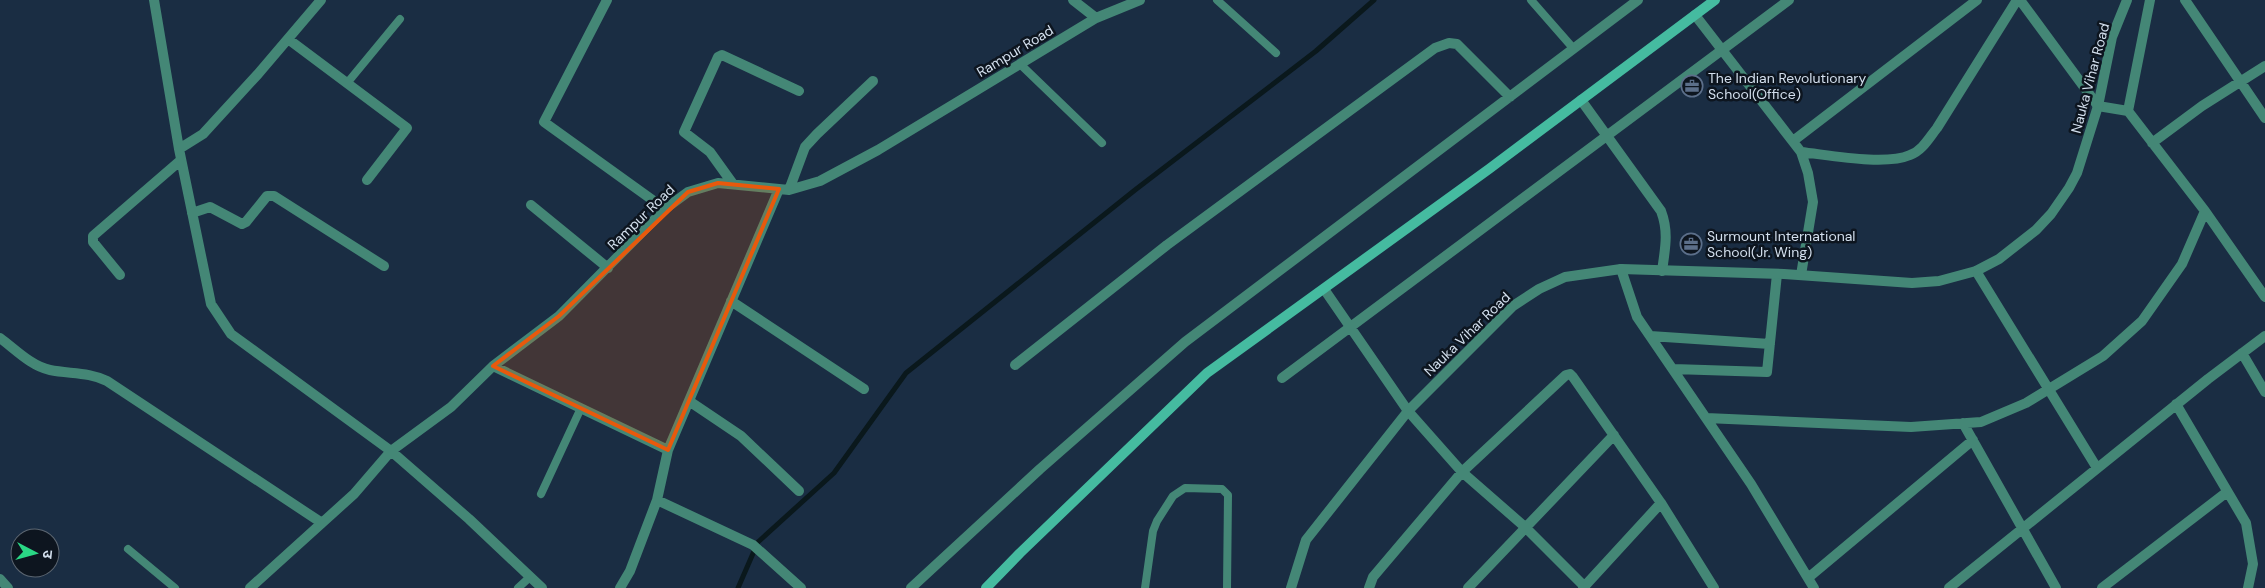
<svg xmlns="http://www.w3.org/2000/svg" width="2265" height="588" viewBox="0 0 2265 588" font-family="'DM Sans','Noto Sans Devanagari',sans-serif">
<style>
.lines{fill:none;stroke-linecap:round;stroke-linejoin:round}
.stream{stroke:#0a181c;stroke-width:5}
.service{stroke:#448776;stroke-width:8}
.minor{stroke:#448776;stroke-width:10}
.tertiary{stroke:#448776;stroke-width:10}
.secondary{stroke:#45bba0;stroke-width:10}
.marked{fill:#e8590c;fill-opacity:0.2;stroke:#e8590c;stroke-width:4;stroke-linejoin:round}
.labels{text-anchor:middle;stroke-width:5;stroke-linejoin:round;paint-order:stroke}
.street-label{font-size:14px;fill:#d3dfed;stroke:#0d151f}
.poi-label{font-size:14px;fill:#d3dfed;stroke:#0d151f;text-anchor:start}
</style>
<rect width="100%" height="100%" fill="#1a2d43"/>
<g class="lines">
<path class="stream" d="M738,588L758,542L834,473L906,373L1135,190L1316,51L1374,0"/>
<path class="service" d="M1217,0L1276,53
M1531,0L1573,48
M1020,64L1102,143
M348,82L400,19
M541,494L581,408
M128,549L175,588
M518,588L530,577
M1145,588L1153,531L1157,521L1173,496L1185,488L1222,489L1228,495L1227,588"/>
<path class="minor" d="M154,0L179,149L211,304L231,334L391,451L469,519L542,588
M607,0L544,122L665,209
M1073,0L1096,18
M2020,0L2098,106L2128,111
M2150,0L2128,111L2205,211L2265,297
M2185,0L2265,118
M1695,15L1801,152L1808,173L1813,202L1801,275
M288,39L407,128L367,180
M1581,100L1661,211C1669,232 1665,249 1662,271
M1793,141L1977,0
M2152,143L2202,106L2265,66
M179,149L203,134L258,74L321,0
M1801,152C1829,155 1885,166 1910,155C1922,151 1929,138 1937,128L2017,0
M733,184L710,152L684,132L718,57L722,55L799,91
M789,190L805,147L817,134L873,81
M531,205L608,268
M192,213L210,207L242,224L246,222L267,196H274L384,266
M1621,269L1637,317L1751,484L1814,588
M1976,271L2097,468
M120,275L93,242V236L181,160
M1324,289L1408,411L1462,472L1525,527L1585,587
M731,301L864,389
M1650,336L1770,344
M0,338C15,349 31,366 50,370C70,374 89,372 107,381L322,523
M2242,353L2265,392
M1015,365L1167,245L1435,48L1449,43L1457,44L1510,97
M493,366L668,450
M1673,369L1767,372L1777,274
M1282,378L1789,0
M689,401L741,436L799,491
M2176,404L2246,523L2253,564L2248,588
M1706,418L1911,427L1981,422L2026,403L2103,356L2142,321L2182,264L2205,211
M1963,423L2056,588
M657,500L753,545L801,588
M1808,578L1973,440
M0,579L8,588
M250,588L354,494L391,451L451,407L493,366L559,316L665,209L688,192L718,183L789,190L820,181L878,150L1096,18L1140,0
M620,588L630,571L657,500L668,450L779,189
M911,588L1040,469L1185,342L1638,0
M1369,588L1373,577L1462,472L1566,375L1570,374L1573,377L1661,503
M1468,588L1614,435
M1583,588L1661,503L1714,588
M1949,588L2208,379L2265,336
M2102,588L2227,492"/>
<path class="tertiary" d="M1291,588L1306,540L1408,411L1513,306L1539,289L1565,277L1621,269L1784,274L1912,283L1939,281L1976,271L1999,259L2036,230L2051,214L2069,188L2077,173L2098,106L2112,37L2127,0"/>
<path class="secondary" d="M986,588L1020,553L1207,373L1489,169L1715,0"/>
</g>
<path class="marked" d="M718,183L779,189L668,450L493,366L559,316L688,192Z"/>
<defs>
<g id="office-ring" transform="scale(1.125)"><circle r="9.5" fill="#0d151f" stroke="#5c6f8a" stroke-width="1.5"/><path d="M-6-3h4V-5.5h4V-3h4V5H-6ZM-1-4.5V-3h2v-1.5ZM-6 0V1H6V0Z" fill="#5c6f8a"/></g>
</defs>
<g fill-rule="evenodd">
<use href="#office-ring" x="1692" y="86"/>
<use href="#office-ring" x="1691" y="244"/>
</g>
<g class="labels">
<g class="street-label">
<text transform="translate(1015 51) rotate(-31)" y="5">Rampur Road</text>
<text transform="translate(2090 78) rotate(-75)" y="5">Nauka Vihar Road</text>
<text transform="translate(641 217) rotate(-44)" y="5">Rampur Road</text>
<text transform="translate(1467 334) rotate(-44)" y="5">Nauka Vihar Road</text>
</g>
<g class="poi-label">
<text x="1708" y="83">The Indian Revolutionary<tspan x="1708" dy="16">School(Office)</tspan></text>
<text x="1707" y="241">Surmount International<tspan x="1707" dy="16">School(Jr. Wing)</tspan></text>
</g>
</g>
<g transform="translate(35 553) rotate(96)"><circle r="24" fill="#0d151f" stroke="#5c6671"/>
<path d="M0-4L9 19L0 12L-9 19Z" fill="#2ad885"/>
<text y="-8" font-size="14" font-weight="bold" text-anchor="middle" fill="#d3dfed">उ</text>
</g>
</svg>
